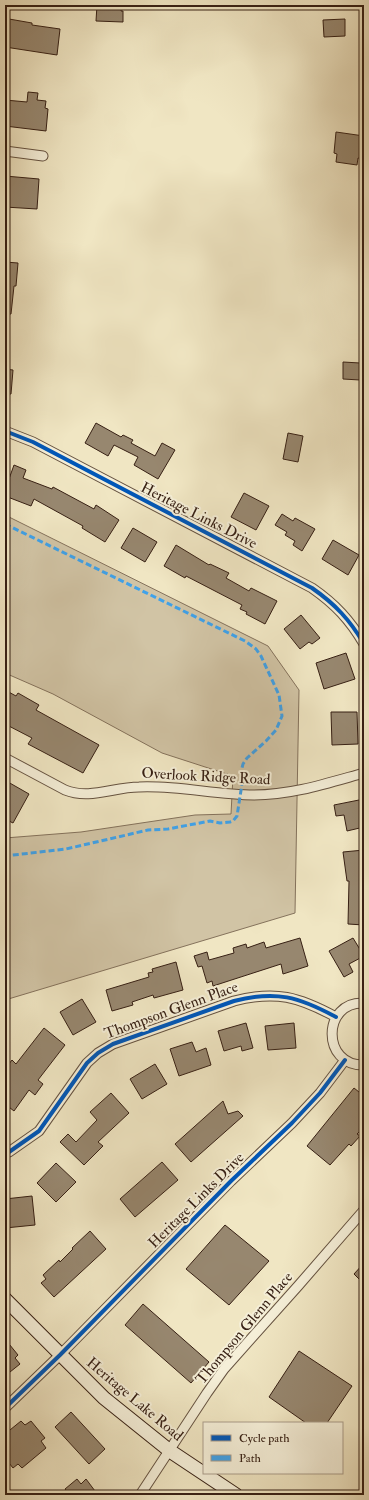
<svg xmlns="http://www.w3.org/2000/svg" width="369" height="1500" viewBox="0 0 369 1500" font-family="'IM FELL Double Pica',serif">
<style>
.green{fill:#d1c4a5;stroke:#84725c}
.building{fill:#97876f;stroke:#372014}
.lines{fill:none;stroke-linecap:round;stroke-linejoin:round}
.minor-casing{stroke:#655240;stroke-width:11}
.secondary-casing{stroke:#372014;stroke-width:15}
.minor{stroke:#f5efd8;stroke-width:9}
.secondary{stroke:#f5efd8;stroke-width:13}
.quiet{stroke:#3fa2ea;stroke-width:3;stroke-dasharray:6 3;stroke-linecap:butt}
.cycleway-casing{stroke:#f5efd8;stroke-width:6}
.cycleway{stroke:#0057b8;stroke-width:4}
.labels{text-anchor:middle;stroke-width:4;stroke-linejoin:round;paint-order:stroke}
.street-label{font-size:15px;fill:#372014;stroke:#f5efd8}
</style>
<rect width="100%" height="100%" fill="#f0e6c3"/>
<filter id="stains"><feTurbulence type="fractalNoise" baseFrequency=".005" numOctaves="4"/><feColorMatrix values="0 0 0 0 .2 0 0 0 0 .09 0 0 0 0 .02 0 0 0 .5 -.17"/></filter>
<radialGradient id="worn" r=".72"><stop offset=".6" stop-color="#630" stop-opacity="0"/><stop offset="1" stop-color="#630" stop-opacity=".3"/></radialGradient>
<path class="green" d="M5,515L268,646L299,690L295,913L5,1000V838L81,832L195,815L231,814L233,776L162,753L53,694L5,673Z"/>
<path class="building" d="M97,5H122L121,11H123V22L96,21Z
M9,19L32,23V25L60,29L57,55L5,47Z
M345,19V36L324,37L323,20Z
M28,92L38,93L37,100L46,101L45,108L48,109L46,131L5,126V100L27,102Z
M336,132L364,136V159L358,158L357,165L336,162L337,154L334,153Z
M5,176L39,179L37,209L5,207Z
M5,262L18,263L16,286H14L11,314H5Z
M343,362L360,363V380L343,379Z
M5,369L13,370L11,394H5Z
M96,423L121,437L123,435L133,440L131,443L155,456L162,443L175,450L158,479L134,465L138,457L114,445L108,456L85,443Z
M288,433L303,436L298,462L283,459Z
M14,465L26,470L23,478L52,489L53,487L94,509L96,505L119,520L105,542L82,528L83,526L34,499L31,506L5,496V490Z
M244,493L269,506L256,530L231,517Z
M282,514L293,521L295,518L315,529L302,551L293,545L295,541L285,535L287,532L275,525Z
M133,528L157,542L145,562L121,548Z
M333,540L359,555L348,575L322,559Z
M176,545L209,565L210,564L229,573L226,578L249,591L251,588L277,601L265,624L246,614L247,612L240,609L242,605L186,576L185,578L164,566Z
M301,615L320,638L312,644L309,642L300,649L284,629Z
M346,653L355,679L324,689L316,663Z
M5,690L16,696L18,693L39,705L36,710L99,745L83,773L28,744L32,738L5,724Z
M331,712H357L358,744L332,745Z
M8,782L29,794L13,823L5,819V787Z
M364,799V827L347,831L344,815L336,816L334,805Z
M364,850V925L348,924L349,881H347L343,852Z
M300,938L308,966L283,974L281,964L213,986L212,981L207,983L202,966L198,967L194,956L207,952L209,960L234,953L233,948L246,944L247,948L264,942L266,948Z
M353,938L364,956L349,964L353,972L344,977L329,951Z
M176,962L183,990L154,998L153,995L132,1002L133,1005L112,1011L106,990L149,977L148,973L153,972L152,969Z
M82,999L96,1022L73,1035L60,1012Z
M246,1023L253,1048L242,1051L241,1046L224,1051L218,1031Z
M294,1023L296,1048L268,1050L265,1026Z
M44,1028L65,1045L38,1080L43,1084L35,1095L29,1090L14,1111L5,1104V1069L12,1060L16,1064Z
M192,1042L196,1052L206,1048L211,1065L179,1076L170,1049Z
M155,1064L167,1084L142,1099L130,1079Z
M354,1088L364,1096V1127L357,1134L360,1136L351,1146L349,1144L330,1165L307,1146Z
M111,1093L129,1113L98,1142L103,1146L84,1165L60,1142L68,1134L76,1142L97,1120L90,1112Z
M223,1101L228,1114L238,1111L243,1116L191,1162L175,1144Z
M162,1162L178,1180L135,1217L120,1199Z
M56,1163L76,1182L56,1202L37,1183Z
M32,1196L35,1225L5,1228V1199Z
M225,1225L269,1261L229,1305L186,1269Z
M90,1231L106,1249L54,1297L41,1283L46,1279L43,1275L59,1260L60,1262L73,1249L72,1248Z
M364,1263V1284L354,1274Z
M143,1304L209,1362L191,1383L125,1325Z
M5,1339L18,1355L15,1358L20,1364L5,1376Z
M299,1351L352,1386L327,1423H306L269,1397Z
M71,1412L105,1449L89,1464L55,1427Z
M21,1421L25,1425L31,1421L45,1438L41,1441L46,1448L22,1468L18,1464L13,1468L5,1458V1434Z
M77,1479L81,1484L86,1479L98,1495H69L65,1489Z"/>
<g class="lines">
<g class="minor-casing">
<path id="minor" d="M5,151L43,156
M5,431L33,442L312,588C335,604 350,620 364,644
M5,758L65,790C90,800 113,787 139,787C177,785 216,795 254,795C292,795 328,783 364,773
M364,1003C322,1001 321,1066 364,1065
M9,1152L39,1131L87,1063L98,1053L113,1044L234,1001C276,990 299,997 336,1017
M5,1408L60,1355L231,1181L292,1123L320,1093L345,1060
M140,1495L207,1393L224,1369L298,1286L364,1210"/>
</g>
<g class="secondary-casing">
<path id="secondary" d="M5,1299L104,1398L170,1451L236,1495"/>
</g>
<use href="#minor" class="minor"/>
<use href="#secondary" class="secondary"/>
<path class="quiet" d="M5,524L245,641L256,649L261,656L279,695L282,716L276,730L266,741L247,758L243,764L242,768V784L237,816L233,821L230,822L220,823L210,821L168,829L148,830L66,849L5,856"/>
<g class="cycleway-casing">
<path id="cycleway" d="M5,431L33,442L312,588C335,604 350,620 364,644
M9,1152L39,1131L87,1063L98,1053L113,1044L234,1001C276,990 299,997 336,1017
M5,1408L60,1355L231,1181L292,1123L320,1093L345,1060"/>
</g>
<use href="#cycleway" class="cycleway"/>
</g>
<g class="labels">
<g class="street-label">
<text transform="translate(199 515) rotate(27)" y="5">Heritage Links Drive</text>
<text transform="translate(206 776) rotate(3)" y="5">Overlook Ridge Road</text>
<text transform="translate(171 1010) rotate(-20)" y="5">Thompson Glenn Place</text>
<text transform="translate(196 1200) rotate(-45)" y="5">Heritage Links Drive</text>
<text transform="translate(244 1328) rotate(-50)" y="5">Thompson Glenn Place</text>
<text transform="translate(135 1399) rotate(40)" y="5">Heritage Lake Road</text>
</g>
</g>
<rect width="369" height="1500" fill="none" stroke="#f0e6c3" stroke-width="20"/>
<rect x="6" y="6" width="357" height="1488" fill="none" stroke="#372014" stroke-width="2"/>
<rect x="10" y="10" width="349" height="1480" fill="none" stroke="#372014"/>
<rect x="203" y="1422" width="140" height="52" fill="#f5efd8" stroke="#a99c8a"/>
<rect x="211" y="1435" width="20" height="6" fill="#0057b8" stroke="#a99c8a"/>
<text x="239" y="1442" font-size="12" fill="#372014">Cycle path</text>
<rect x="211" y="1455" width="20" height="6" fill="#3fa2ea" stroke="#a99c8a"/>
<text x="239" y="1462" font-size="12" fill="#372014">Path</text>
<rect width="100%" height="100%" filter="url(#stains)"/>
<rect width="100%" height="100%" fill="url(#worn)"/>
</svg>
